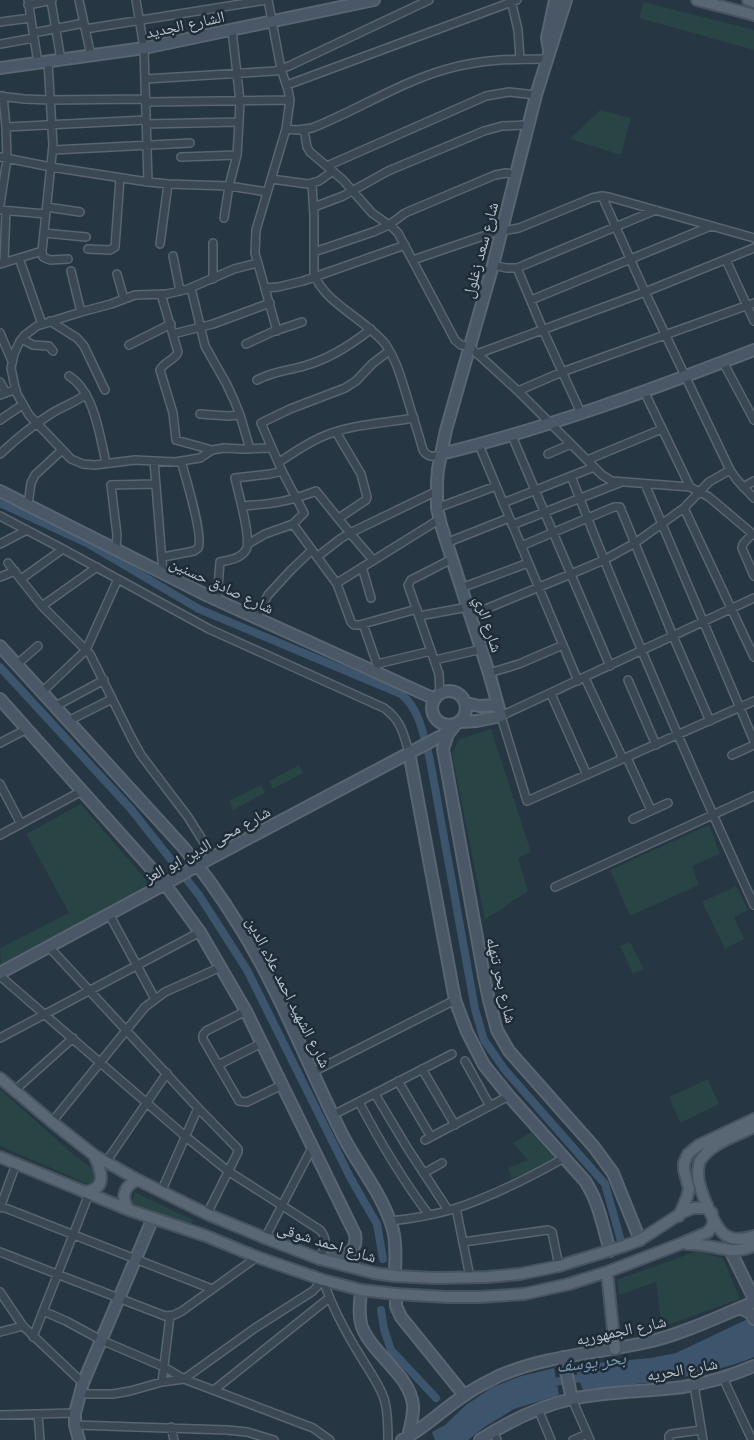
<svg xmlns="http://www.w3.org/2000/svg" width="754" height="1440" viewBox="0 0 754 1440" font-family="'Space Grotesk','Noto Naskh Arabic',sans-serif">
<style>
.green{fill:#284444}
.water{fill:#3c556c}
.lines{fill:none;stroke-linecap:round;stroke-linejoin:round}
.canal{stroke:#3c556c;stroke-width:8}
.street-casing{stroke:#596570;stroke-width:10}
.secondary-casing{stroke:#596570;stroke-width:14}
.primary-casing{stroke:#47535f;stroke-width:14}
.street{stroke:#3b4753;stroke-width:7}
.secondary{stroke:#495766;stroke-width:10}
.primary{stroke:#596673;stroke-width:10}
.labels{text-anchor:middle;stroke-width:5;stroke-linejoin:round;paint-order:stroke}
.street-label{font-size:16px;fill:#b8c2cc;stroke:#1f2c38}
.water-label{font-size:18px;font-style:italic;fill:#7896b0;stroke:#1f2c38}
</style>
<rect width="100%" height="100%" fill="#263643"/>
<path class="green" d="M644,2L754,30V50L639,18Z
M600,110L631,118L621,155L570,139Z
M491,729L531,852L518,858L528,891L485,920L452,754L459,739Z
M299,765L303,773L273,789L269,781Z
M261,785L265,793L233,810L229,801Z
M81,804L152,887L1,966L0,948L69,913L26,834Z
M709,825L720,854L692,866L699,885L630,916L610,870Z
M736,886L748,910L734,917L744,939L725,949L702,902Z
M630,942L644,969L633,974L620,946Z
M708,1079L719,1104L680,1123L669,1097Z
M0,1089L74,1155L98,1173L92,1186L0,1146Z
M531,1132L554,1158L534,1170L512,1178L508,1168L528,1160L513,1143Z
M135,1192L193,1220L189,1228L131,1204Z
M697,1251L723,1258L740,1299L662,1327L656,1282L619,1295L617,1280Z"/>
<path class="water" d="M754,1316V1357C743,1362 731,1365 718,1369C674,1381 628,1385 583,1390L574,1365L651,1358L676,1353Z
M554,1368L559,1395L514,1409L486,1426L468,1440H435L432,1432L445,1425L466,1405L491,1388L518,1377Z"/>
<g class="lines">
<path class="canal" d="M0,503L87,543L199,609L401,694C420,709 424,737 430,760L475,1009L484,1040L505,1070L605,1184L621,1241
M0,667L130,808L199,895L247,970L351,1179L377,1224L383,1259
M381,1310L384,1329L391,1350L436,1398
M547,1383L588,1377"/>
<g class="street-casing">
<path id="street" d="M28,0L38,63
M79,0L91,56
M136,0L144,48L148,182
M268,0L281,69L288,90L290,100L286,129L256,230L255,253L277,331
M511,0L518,30L520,59
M51,1L61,60
M28,5L52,0
M0,22L30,18
M85,29L266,0
M33,33L84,23
M0,44L34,38
M145,79L275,71L289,66L429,0
M287,85L517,0
M0,96L24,99L51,100L145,99
M145,102L290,100
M146,124L239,122
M6,127L146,120
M286,129L297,130L312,128C358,110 400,82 447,69C482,59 512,59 548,59
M304,129L307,147L310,152L343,180L372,213L392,227L398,233L455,340L461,345L469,346L518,391L602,475L612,481L690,487L709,497L754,535
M53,150L190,143
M0,157L51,167L148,182L168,184L229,186L267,192
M181,157L237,155
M327,166L486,96L509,92L536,95
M271,179L308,184L319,181L333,171
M312,184L314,216V274C325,304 366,319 386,345C397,361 401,378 407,397C412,414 418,432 423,450C427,457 434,458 441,454
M602,196L645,292L730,470L737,480L754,498
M0,205L7,159L6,127L3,96
M47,207L80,212
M314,207L343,196L388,171L484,131L502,126L528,125
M0,210L46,214
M224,218L229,186L237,155L239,122L240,101L232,30
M44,233L86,237
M160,244L168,184
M88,249L110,250L115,247L120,178
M42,251L43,257L50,260L68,259
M314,252L373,232L389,225L405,213L495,175L506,173L515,174
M173,256L180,291
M19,258L42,324
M413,260L492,233L519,228L592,198L602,196L609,197L754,238
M726,260L754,321
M4,263L6,211
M257,263L234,269L188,289L167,294L135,295L111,304L81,312L37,326L25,335L20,341L14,354L11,368L16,392L29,415L71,459L83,464L95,465L135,460L175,462L200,458L212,450L224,448L243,449L271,448
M0,264L42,251L53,145L48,62
M493,265L506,268H517L656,210
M517,268L543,330L581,413
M71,271L81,312
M117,274L124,299
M213,279V243
M191,288L205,346L226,383L234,400L240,415L250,449
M265,288L278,287L303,281L405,245
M161,294L178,352C175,360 164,362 160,370L173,413L176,440L212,450
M531,300L711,226
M50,321L77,338L84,346L105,390
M0,333L12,361
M173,334L213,324L270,303
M22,339L33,345L49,346L53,351
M246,344L272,332L302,322
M129,345L171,324
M389,351L372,364L356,381L345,388L290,409L261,423L282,471L304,513L293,524L337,584L351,622L354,625H359L417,609
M477,354L645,292L754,248
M723,362L754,420
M69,376C94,391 100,436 106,463
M257,380C274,371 287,371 304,366C329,359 351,345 371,329
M0,382L6,393
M518,391L562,372L754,303
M644,391L690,487
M0,395L16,389
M200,414L228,416L240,415
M0,420L22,405
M336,432L361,474L367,497L366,500L339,518
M512,436L610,666
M479,445L578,681
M0,454C15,440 32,426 49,415C61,407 75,403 86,394
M548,454L571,444
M587,460L662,429
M154,461L163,573
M279,462C295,452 311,440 329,434C355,424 386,423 414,418
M571,476C627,621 689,763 754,905
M645,484L754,741
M743,487L754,481
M503,503L594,467
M28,505L31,483L35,475L62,450
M242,506C271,504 288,502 316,491L350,533L437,491
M437,508L496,486
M684,508L754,657
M0,516L63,549L209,629L384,708C401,720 403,733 409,752
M512,525L619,483
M752,534L743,544L742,548L754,576
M446,543L509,518
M0,544L27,530
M248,544L265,534L293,524
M521,546L614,507H620L673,636L710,721
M116,550L117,535L111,485L156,484
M163,557L194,551C195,550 197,549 198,548C204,537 185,475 181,461
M317,557L340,539L350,533L373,560
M8,563L42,606L90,654L131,737L141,755L188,817L213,857
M362,567L371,598
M0,577L15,571
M21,579L63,549
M337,583L440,519
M461,588L528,563
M754,598L501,716L527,801L754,701
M217,600L220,562C229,560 240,559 246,550C252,539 238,492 235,478L270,474L282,471
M42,606L97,567
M471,615L571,574L604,560L635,543L684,508L709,482L730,470
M419,616L468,607
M256,618L268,595L291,570L312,550
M363,624L377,664V666
M435,660L482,649
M377,664L431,651
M16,665L38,646
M489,673L519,664L563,645
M585,678L623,759
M628,680L656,745
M41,693L86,650L118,579
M440,694L439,674L408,585L411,580L452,559
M551,694L587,775
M54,707L104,680
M68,721L112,699
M0,743L27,729
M732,755L754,745
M627,758L651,810
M0,784L21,824
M633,819L668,803
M0,835L82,791
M555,887L754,796
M109,914L155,999
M49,947L198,1108L238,1149V1152L207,1214
M0,976L185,1136L228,1171L320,1230C329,1240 324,1248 320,1259
M246,1011L206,1031L203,1035V1039L239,1101L247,1102L282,1085
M0,1038L200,932
M465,1061L490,1106
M218,1065L262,1043
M422,1069L455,1125
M313,1072L455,1000
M398,1081L431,1137
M14,1091L73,1038
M375,1094L408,1149L448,1210
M359,1102C380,1142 402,1179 429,1215
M333,1115L452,1054
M52,1122L145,1007L165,992L221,967
M425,1140L509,1096
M106,1162L167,1073
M424,1173L442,1163
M161,1192L198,1108
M0,1206L212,1289
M0,1208L16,1164
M456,1208L470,1277
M390,1221C411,1219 433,1215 454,1209C492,1196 529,1178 564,1158
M265,1238L313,1146
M463,1242L548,1230L552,1232L559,1266
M0,1252L165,1316L174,1315L182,1311L257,1257
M0,1292L23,1326L83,1383
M43,1311L66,1321L101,1340L164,1367L184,1379L313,1428L330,1440
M0,1332L23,1326
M33,1337L89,1194
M723,1378L752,1440
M162,1382L170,1316
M694,1385L703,1440
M214,1390L329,1298
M80,1394H113L130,1391L162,1382L184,1379L255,1328L313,1291L323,1280C332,1307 346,1333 361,1357C369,1371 381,1386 385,1402C388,1414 388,1428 388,1440
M572,1399L590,1440
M538,1409L551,1440
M38,1414L40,1440
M0,1415L75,1413
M75,1425L227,1430L247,1432L274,1440
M171,1427L174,1440
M493,1432L497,1440
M573,1440L587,1434
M669,1440V1436L671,1434L701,1430"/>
</g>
<g class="secondary-casing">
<path id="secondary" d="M549,50L547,38L555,0
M0,68L144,48L374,0
M441,454C548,428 651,390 754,350
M0,491L208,596L435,699
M0,646L183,847C202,870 220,895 236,921C279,988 308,1067 344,1138C360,1168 384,1197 393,1230C397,1245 395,1261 395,1276
M432 708a17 17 0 1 1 34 0a17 17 0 1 1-34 0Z
M0,699L165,884L200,932L246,1011L355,1234C359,1258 337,1257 320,1259
M466,703L479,706L498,705
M460,722L477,721L501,716L489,673L441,525L437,508V481L438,469L446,430L493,265L536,95L566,0
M456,724L448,734L443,749L484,976L489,1000L497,1030L509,1051L594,1147L613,1173L640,1240
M409,752L455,1000L467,1032L484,1065L509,1096L585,1181C599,1202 603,1227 610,1251
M0,973L165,884L213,857L443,735L450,728
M730,1250L754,1299
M361,1290C360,1303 358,1315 362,1327C373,1355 410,1375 413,1405C414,1415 410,1427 408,1437L409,1440
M396,1294V1306L401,1317L464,1395
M738,1309C746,1309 751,1312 754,1319
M563,1357L572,1399
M79,1440L75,1425V1413L83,1383L153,1218
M402,1440C425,1428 443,1409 465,1395C476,1387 489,1381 501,1375C548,1355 602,1353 652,1341C687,1332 720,1316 754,1302
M480,1440C508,1422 539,1406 572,1399C609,1391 646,1392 683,1387C707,1383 731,1376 754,1366"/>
</g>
<g class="primary-casing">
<path id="primary" d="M697,0L754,15
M748,0L754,2
M0,1078L52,1122L94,1155L138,1180L207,1214L265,1238L320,1259L374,1273L395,1276L435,1278L487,1277L520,1274L559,1266L624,1246L640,1240L683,1212L693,1208H703L708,1209L712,1213
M754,1127C736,1136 711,1143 700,1161C698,1166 698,1170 698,1175C699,1189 715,1230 727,1236C736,1241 745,1239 754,1236
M0,1157L129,1210L206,1236L257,1257L323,1280L361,1290L396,1294L448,1297H479L524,1294L569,1284L607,1272L680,1244L708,1232L713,1225V1218
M84,1192C109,1189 101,1170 94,1155
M129,1210C120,1198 124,1185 138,1180
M679,1216L687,1197L689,1189L684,1170V1163L688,1154L699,1145L754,1119
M687,1244C703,1244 715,1248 730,1250C738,1251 746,1249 754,1246
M607,1272L615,1349"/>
</g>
<use href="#street" class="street"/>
<use href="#secondary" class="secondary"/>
<use href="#primary" class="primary"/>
</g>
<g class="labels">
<g class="street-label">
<text transform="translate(185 24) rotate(-12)" y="6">الشارع الجديد</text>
<text transform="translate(480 250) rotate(-75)" y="6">شارع سعد زغلول</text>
<text transform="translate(222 585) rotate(25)" y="6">شارع صادق حسنين</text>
<text transform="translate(489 624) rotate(72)" y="6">شارع الري</text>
<text transform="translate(207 844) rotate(-29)" y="6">شارع محى الدين ابو العز</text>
<text transform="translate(502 980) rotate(77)" y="6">شارع بحر تنهله</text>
<text transform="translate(289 992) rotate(63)" y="6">شارع الشهيد احمد علاء الدين</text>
<text transform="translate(327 1242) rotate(17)" y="6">شارع احمد شوقى</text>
<text transform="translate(621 1330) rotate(-12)" y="6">شارع الجمهوريه</text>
<text transform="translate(682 1369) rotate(-10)" y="6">شارع الحريه</text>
</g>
<g class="water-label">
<text transform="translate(591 1362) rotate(-7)" y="6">بحر يوسف</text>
</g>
</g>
</svg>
